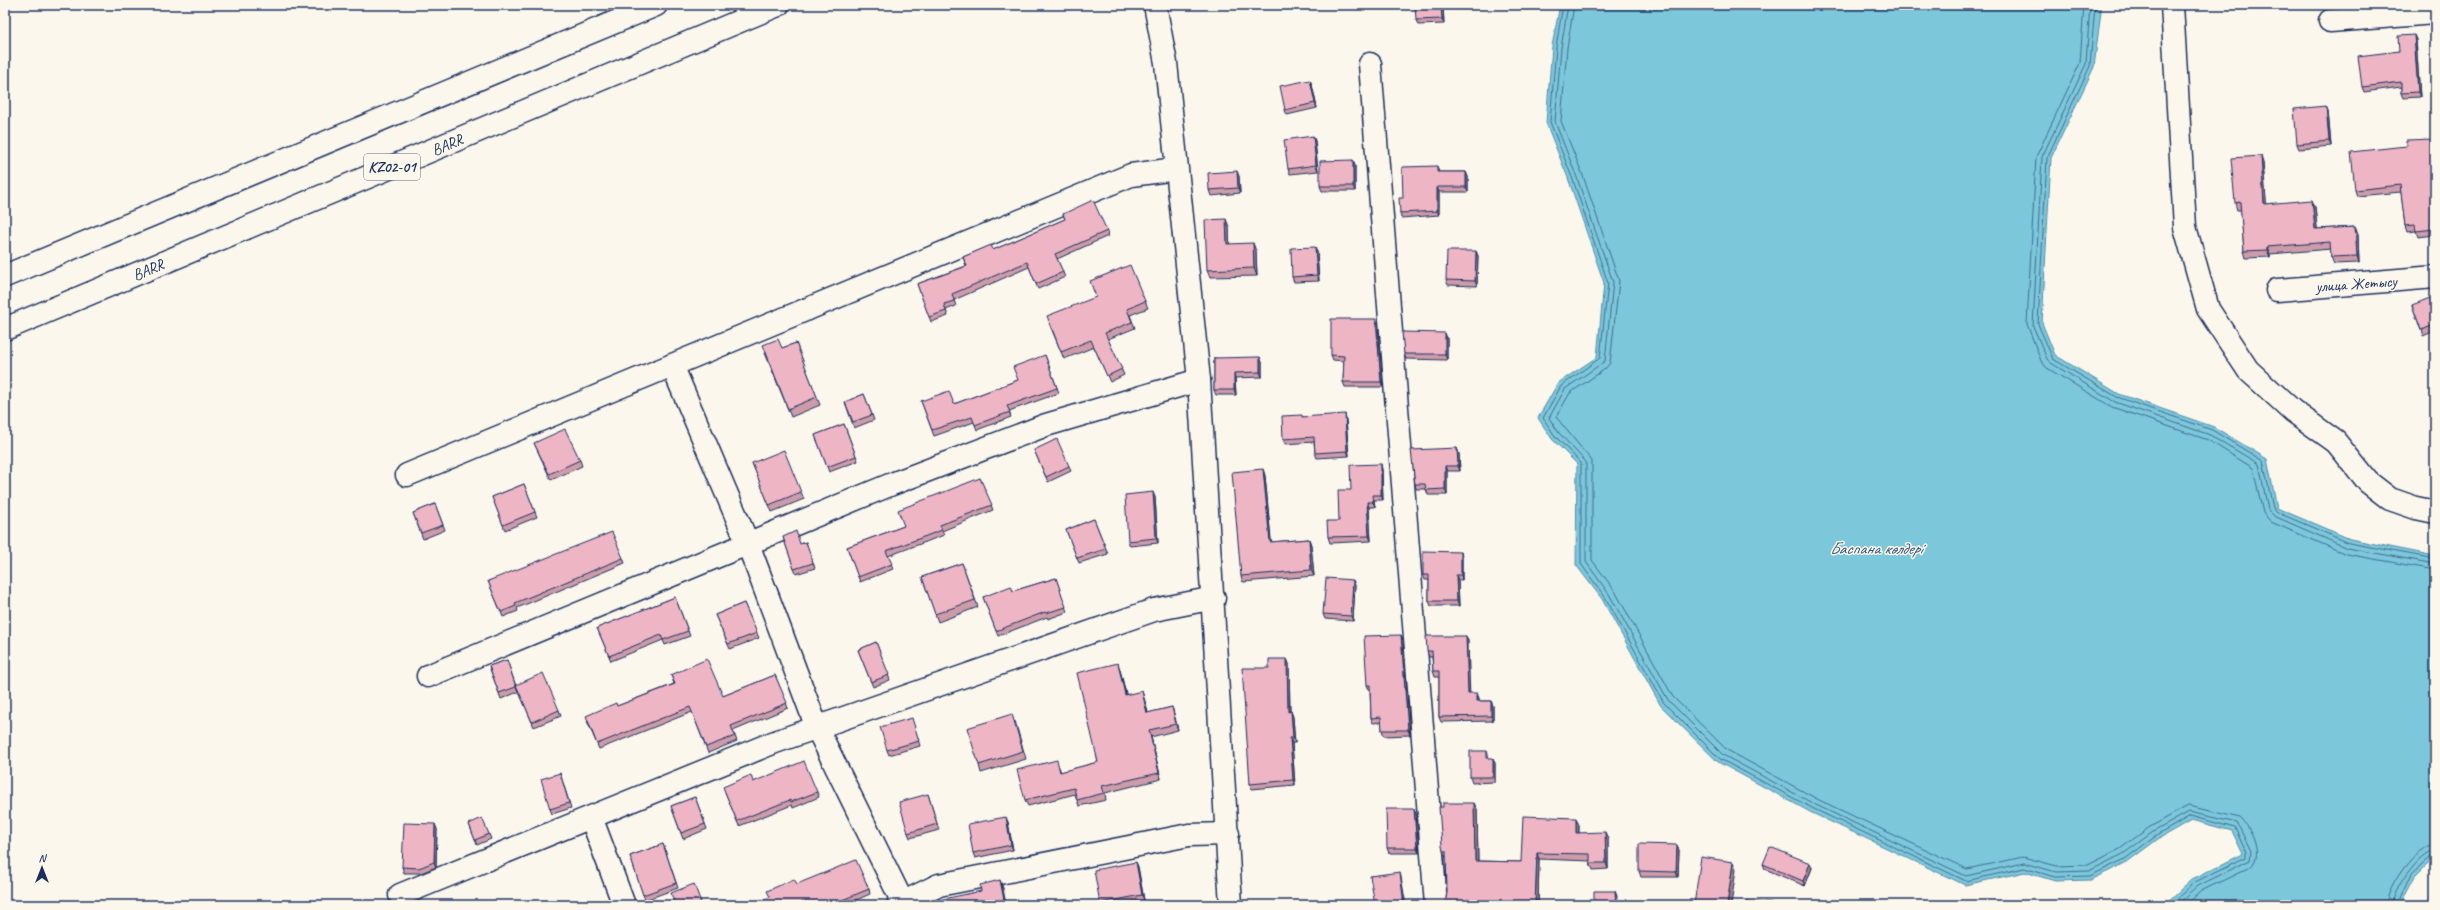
<svg xmlns="http://www.w3.org/2000/svg" width="2440" height="910" viewBox="0 0 2440 910" font-family="Caveat,sans-serif">
<style>
.water{fill:#7bc7da;stroke:#558aa8}
.lines{fill:none;stroke-linecap:round;stroke-linejoin:round}
.shore{stroke:#416c90;stroke-width:1}
.street-casing{stroke:#1b2f5e;stroke-width:25}
.secondary-casing{stroke:#1b2f5e;stroke-width:25}
.highway-casing{stroke:#1b2f5e;stroke-width:25}
.street{stroke:#fbf7ec;stroke-width:22}
.secondary{stroke:#fbf7ec;stroke-width:22}
.highway{stroke:#fbf7ec;stroke-width:22}
.wall{fill:#cd9ca9;stroke:#1b2f5e}
.shaded-wall{fill:#a77f8a;stroke:#1b2f5e}
.building{fill:#eeb5c5;stroke:#1b2f5e}
.labels{text-anchor:middle;stroke-width:3;stroke-linejoin:round;paint-order:stroke}
.shield{fill:#fbf7ec;stroke:#5e6b89;stroke-width:1}
.shield-label{font-size:15px;font-weight:bold;fill:#1b2f5e}
.street-label{font-size:16px;fill:#1b2f5e;stroke:#fbf7ec}
.water-label{font-size:17px;font-style:italic;fill:#33557d;stroke:#fbf7ec}
</style>
<rect width="100%" height="100%" fill="#fbf7ec"/>
<filter id="ink" filterUnits="userSpaceOnUse"><feTurbulence type="fractalNoise" baseFrequency=".025" numOctaves="2"/><feDisplacementMap in="SourceGraphic" scale="8" xChannelSelector="R" yChannelSelector="G"/><feConvolveMatrix kernelMatrix="1 2 1 2 8 2 1 2 1" color-interpolation-filters="sRGB"/></filter>
<g filter="url(#ink)">
<path class="water" d="M1560,5H2099L2101,11L2094,67L2051,158L2042,323L2055,355L2119,394L2214,427L2267,459L2277,508L2350,539L2435,556V857L2415,877L2400,905H2164L2192,879L2243,854L2232,831L2191,820L2158,839L2127,862L2091,880L2055,881L2025,872L1965,885L1812,813L1718,762L1661,706L1602,599L1576,565L1577,464L1552,439L1538,418L1558,383L1597,357L1604,283L1568,178L1546,123L1552,46Z"/>
<g class="lines">
<path class="shore" d="M1563,5L1556,47L1550,122L1572,177L1608,283L1600,358L1561,386L1543,418L1555,436L1581,463V564L1605,597L1664,703L1720,759L1814,809L1966,881L2024,868L2055,877L2090,876L2125,859L2156,836L2190,816L2235,828L2246,852V857L2195,882L2170,905
M1568,5L1561,48L1555,122L1576,175L1613,282L1605,361L1565,389L1549,418L1559,433L1586,462V562L1609,594L1668,700L1723,755L1816,805L1966,876L2024,863L2056,872L2089,871L2123,854L2153,832L2189,812L2237,823L2251,851L2250,860L2198,886L2177,905
M1574,5L1567,48L1561,121L1582,173L1619,281L1610,363L1605,369L1570,393L1556,417L1592,461V560L1615,591L1673,697L1727,750L1819,800L1967,869L2023,857L2057,866L2088,865L2120,849L2150,827L2188,806L2240,818C2252,828 2265,857 2249,868L2201,891L2186,905
M2084,5L2080,63L2036,157L2027,324L2041,361L2047,368L2112,407L2208,440L2253,468L2263,513L2271,522L2346,554L2435,570
M2090,5L2086,64L2042,157L2033,326L2047,359L2051,363L2115,402L2210,435L2259,464L2268,510L2274,516L2347,548L2435,564
M2095,5L2090,66L2047,158L2038,324L2053,359L2117,397L2212,430L2263,461L2273,508L2276,512L2349,543L2435,559
M2386,905C2387,887 2416,845 2435,844
M2392,905C2393,890 2419,851 2435,850
M2397,905L2411,874L2431,856L2435,855"/>
<g class="street-casing">
<path id="street" d="M2172,5L2185,227L2208,309L2248,370L2293,411L2336,442L2368,482L2390,499L2416,508L2435,512
M2330,21L2435,13
M1370,64L1436,905
M2277,290L2435,277
M672,365L748,544L817,728L903,903
M407,475L1131,175L1176,169
M428,676L892,484L1046,425L1199,380
M591,817L624,905
M400,895L775,742L1154,610L1214,598
M898,905L939,885L1189,835L1228,834"/>
</g>
<g class="secondary-casing">
<path id="secondary" d="M1155,5L1166,63L1199,380L1231,905"/>
</g>
<g class="highway-casing">
<path id="highway" d="M5,276L656,5
M5,329L778,5"/>
</g>
<use href="#street" class="street"/>
<use href="#secondary" class="secondary"/>
<use href="#highway" class="highway"/>
</g>
<path class="wall" d="M1443,5L1444,24L1418,25L1416,20Z
M2414,35L2416,40L2420,97L2403,98L2401,93V87L2364,92L2362,87Z
M1310,80L1312,85L1317,108L1287,115L1285,110Z
M2326,106L2328,111L2331,146L2299,149L2297,144Z
M1313,136L1315,141L1318,171L1290,174L1288,169Z
M2435,139V235L2418,237L2416,231L2407,232L2405,226L2401,192L2357,196L2355,190L2406,146Z
M1353,160L1355,166V191H1322L1320,186Z
M2263,163L2266,204L2315,207L2317,229L2355,227L2358,235L2359,263L2334,264L2331,257V249L2270,254V257L2246,258L2244,251L2241,210H2237L2235,203Z
M1437,166L1439,172H1466L1468,177V192H1439V215L1401,218L1400,213L1403,198Z
M1239,176L1240,193L1211,196L1209,190Z
M1063,214L1107,231L1108,236L1057,259L1065,277L1038,289L1029,267L954,300L956,306L946,310L948,316L931,322L917,284L966,266L963,257L993,250L1065,219Z
M1229,227V244L1256,251L1257,276L1210,277L1207,270Z
M1315,247L1317,252L1319,281L1294,282L1292,277Z
M1476,251L1478,256L1477,286L1448,285L1446,280Z
M1145,301L1148,308L1130,315L1135,328L1108,339L1124,375L1110,382L1094,347L1064,359L1049,323Z
M2412,305L2435,312V331L2423,336Z
M1378,324L1383,387H1345L1343,382L1344,361L1333,360L1331,355Z
M1447,338V360L1406,359L1404,354Z
M796,343L820,405L791,417L765,353L782,348Z
M1045,355L1059,393L1009,411L1011,417L977,430L974,422L934,436L921,401L954,404L1018,380Z
M1214,358L1262,362V377L1235,378L1236,395H1216L1214,390Z
M864,394L874,420L854,428L845,402Z
M1303,417L1346,420L1349,456L1317,458L1315,453L1314,442L1285,444L1283,439Z
M844,424L858,461L829,472L815,435Z
M534,443L580,460L582,466L551,480Z
M1457,448L1459,454L1460,471H1447V495H1428L1426,489H1416L1415,484Z
M1034,450L1069,466L1071,471L1048,482Z
M752,463L801,492L804,499L772,512Z
M1381,464L1382,470L1383,500H1374L1375,507H1369L1371,541L1330,543L1328,537L1339,521L1351,490Z
M1263,469L1265,476L1271,542L1309,539L1311,545L1314,576L1243,582L1241,576Z
M980,478L993,510L942,531L944,535L888,556L893,569L860,582L847,547L904,526Z
M524,484L537,517L505,530L492,497Z
M1155,497L1158,543L1130,546L1128,541Z
M435,504L445,530L423,539L413,513Z
M1094,519L1108,554L1079,563L1066,530Z
M783,537L800,544L806,542L815,568L796,574Z
M1461,552L1462,557V580H1458L1459,606H1431L1429,601V580H1425L1423,575Z
M623,558L625,563L517,608L518,611L503,617L488,581Z
M962,563L978,607L938,622L922,577Z
M1056,578L1067,612L1048,619L1047,617L998,636L983,597L1013,591Z
M1355,585L1353,621L1325,619L1323,614Z
M675,597L690,636L665,645L663,640L611,661L597,628Z
M744,603L759,638L730,649L715,615Z
M1401,635L1403,640L1410,735L1384,736L1382,730V722L1373,723L1371,718L1370,690H1369L1367,685Z
M1466,636L1468,641L1469,693L1479,698V701H1491L1493,706V721L1441,722L1439,717V677H1435L1433,671L1432,657H1429L1427,651Z
M876,642L890,680L873,687L858,650Z
M1287,659L1289,664L1290,711H1291L1293,717L1295,743H1292L1295,785L1251,789L1250,784L1269,668Z
M507,660L518,692L501,699L489,666Z
M1120,670L1126,695L1144,698L1148,713L1172,707L1174,714L1178,730L1151,737L1161,779L1105,793L1106,800L1079,806L1075,794L1028,806L1025,800L1059,767L1061,772L1098,762Z
M671,675L723,696L775,675L788,708L733,731L737,741L708,753L692,712L599,749L587,721L617,706L674,684Z
M516,685L559,710L561,716L534,727Z
M1015,721L1026,759L981,773L979,765Z
M913,723L920,746L889,755L887,750Z
M1487,751L1489,758L1495,763V782L1472,783L1470,777Z
M560,773L571,808L552,814L550,809Z
M753,782L817,792L819,797L793,808L792,805L739,826L725,792Z
M928,794L939,830L910,838L908,833Z
M695,797L707,829L683,839L671,806Z
M1477,809L1478,861L1521,862L1579,825V833L1608,839V869L1593,870L1590,863V861L1539,859L1538,905H1445L1447,892L1446,858L1443,851Z
M1416,814L1419,853H1389L1387,848Z
M1008,822L1013,850L975,858L973,853Z
M469,824L489,834L491,839L477,845Z
M437,829L436,867L421,873H404L402,867Z
M663,844L678,888L645,900L630,856Z
M1679,850L1678,877H1641L1639,871Z
M1136,862L1138,867L1144,900L1117,905H1101L1100,903Z
M1810,863L1812,868L1805,886L1765,869L1763,864Z
M797,884L869,889L870,894L845,905H751L770,897Z"/>
<path class="shaded-wall" d="M1441,5H1443L1444,24L1442,19Z
M2414,35L2416,40L2420,97L2418,92Z
M1310,80L1312,85L1317,108L1315,103Z
M2326,106L2328,111L2331,146L2329,141Z
M1313,136L1315,141L1318,171L1316,165Z
M2261,156L2263,163L2267,211L2264,204Z
M1353,160L1355,166V191L1353,186Z
M1237,171L1239,176L1240,193L1238,188Z
M1466,172L1468,177V192L1466,187Z
M1437,187L1439,192V215L1437,211Z
M2312,200L2315,207L2318,236L2315,229Z
M1226,219L1229,227L1230,252L1227,244Z
M2355,227L2358,235L2359,263L2357,256Z
M1253,243L1256,251L1257,276L1254,268Z
M1315,247L1317,252L1319,281L1317,275Z
M2267,247L2270,254V257L2267,250Z
M1476,251L1478,256L1477,286L1475,281Z
M1376,319L1378,324L1383,387L1381,382Z
M1445,333L1447,338V360L1445,354Z
M1260,357L1262,362V377L1260,372Z
M1234,373L1235,378L1236,395L1234,390Z
M1345,414L1346,420L1349,456L1347,451Z
M1457,448L1459,454L1460,471L1458,466Z
M1381,464L1382,470L1383,500L1381,495Z
M1445,466L1447,471V495L1445,489Z
M1263,469L1265,476L1272,549L1270,542Z
M1153,492L1155,497L1158,543L1156,538Z
M1372,495L1374,500L1375,507L1373,502Z
M1367,502L1369,507L1371,541L1369,536Z
M1309,539L1311,545L1314,576L1311,570Z
M1461,552L1462,557V580L1461,575Z
M1456,575L1458,580L1459,606L1457,601Z
M1353,580L1355,585L1353,621L1351,616Z
M1401,635L1403,640L1410,735L1408,730Z
M1466,636L1468,641L1470,698L1468,693Z
M1287,659L1289,664L1290,717L1288,712Z
M1118,663L1120,670L1128,701L1125,695Z
M1142,691L1144,698L1150,720L1147,713Z
M1477,693L1479,698V706L1477,701Z
M1491,701L1493,706V721L1491,716Z
M1172,707L1174,714L1178,730L1176,724Z
M1291,711L1293,717L1295,743L1293,738Z
M1149,730L1151,737L1161,779L1159,773Z
M1290,738L1292,743L1295,785L1293,780Z
M1493,758L1495,763V782L1493,777Z
M1474,803L1477,809L1478,867L1475,861Z
M1414,809L1416,814L1419,853L1417,848Z
M1006,817L1008,822L1013,850L1011,845Z
M1576,818L1579,825L1578,840L1576,833Z
M435,824L437,829L436,867L434,862Z
M1605,832L1608,839V869L1606,863Z
M1677,845L1679,850L1678,877L1676,872Z
M1537,853L1539,859L1538,905H1535Z
M1136,862L1138,867L1144,900L1142,895Z
M1733,862L1736,869L1731,905H1727Z
M1810,863L1812,868L1805,886L1803,881Z
M1400,872L1401,877L1406,905H1404Z
M1000,880L1003,888L1006,905H1005Z
M1615,891L1617,896V905H1616Z"/>
<path class="building" d="M1415,5H1441L1442,19L1416,20Z
M2435,29V46H2434L2432,30Z
M2414,35L2418,92L2401,93V82L2362,87L2358,56L2399,51L2398,36Z
M1310,80L1315,103L1285,110L1280,86Z
M2326,106L2329,141L2297,144L2294,109Z
M1313,136L1316,165L1288,169L1284,140Z
M2435,139V178H2434L2435,188V229L2416,231L2415,225L2405,226L2400,185L2355,190L2351,152L2406,146V140Z
M2261,156L2264,204L2312,200L2315,229L2355,227L2357,256L2331,257L2330,242L2267,247V250L2244,251L2240,202L2235,203L2231,158Z
M1353,160V186H1320V161Z
M1437,166V172H1466V187H1437V211L1400,213L1399,198H1403L1402,167Z
M1237,171L1238,188L1209,190L1208,173Z
M1093,200L1107,231L1055,254L1063,272L1036,284L1027,262L952,294L954,301L944,304L946,311L929,317L917,284L967,266L963,257L991,245L993,250L1065,219L1063,214Z
M1226,219L1227,244L1253,243L1254,268L1207,270L1205,220Z
M1315,247L1317,275L1292,277L1291,248Z
M1447,251H1476L1475,281L1446,280Z
M1130,265L1145,301L1127,309L1132,322L1105,333L1122,369L1107,376L1091,340L1061,352L1047,316L1096,297L1090,281Z
M2430,298L2435,312V325L2421,330L2412,305Z
M1331,319H1376L1381,382H1343L1344,356L1331,355Z
M1402,332L1445,333V354H1404Z
M778,339L782,348L796,343L817,397L788,409L763,345Z
M1045,355L1057,388L1007,406L1010,412L975,425L972,417L932,430L921,401L949,391L954,404L1018,380L1013,367Z
M1260,357V372L1234,373V390H1214V358Z
M864,394L872,415L853,422L845,402Z
M1345,414L1347,451L1315,453L1314,437L1283,439L1282,416L1302,415V417Z
M844,424L856,456L827,467L815,435Z
M565,429L580,460L549,474L534,443Z
M1057,439L1069,466L1046,477L1034,450Z
M1457,448L1458,466H1445V489L1426,490L1425,484H1415L1411,450Z
M784,450L801,492L769,505L752,463Z
M1381,464V495H1372L1373,502H1367L1369,536L1328,537L1327,521H1339L1338,490H1351L1350,465Z
M1263,469L1270,542L1309,539L1311,570L1241,576L1232,472Z
M980,478L992,505L940,525L942,530L886,551L892,564L858,577L847,547L904,526L898,510Z
M524,484L535,512L503,525L492,497Z
M1153,492L1156,538L1128,541L1125,495Z
M435,504L443,525L421,533L413,513Z
M1094,519L1106,549L1077,558L1066,530Z
M796,531L800,544L806,542L813,563L794,569L783,537Z
M612,532L623,558L515,603L516,606L501,612L488,581Z
M1423,551L1461,552V575H1456L1457,601H1429V575H1423Z
M962,563L975,600L935,614L922,577Z
M1056,578L1066,607L1046,613L1045,612L996,631L983,597L1011,586L1013,591Z
M1326,578L1353,580L1351,616L1323,614Z
M675,597L688,631L663,640L661,635L609,656L597,628Z
M744,603L757,633L728,644L715,615Z
M1401,635L1408,730H1382L1381,717L1371,718L1370,685H1367L1364,636Z
M1426,636H1466L1468,693H1477V701H1491V716L1439,717V671H1433L1432,651H1427Z
M876,642L889,675L871,682L858,650Z
M707,659L723,696L775,675L787,703L731,726L735,736L706,747L690,707L597,744L586,716L616,703L617,706L675,684L671,675Z
M1269,659H1287L1288,712L1291,711L1293,738H1290L1293,780L1250,784L1242,668H1269Z
M507,660L516,687L499,693L489,666Z
M1118,663L1125,695L1142,691L1147,713L1172,707L1176,724L1149,730L1159,773L1102,786L1104,793L1077,800L1074,788L1025,800L1017,770L1057,760L1060,772L1098,762L1077,673Z
M543,673L559,710L532,722L516,685Z
M1012,714L1023,751L979,765L967,728Z
M912,718L919,741L887,750L880,727Z
M1470,751H1487V758H1493V777H1470Z
M804,761L817,792L791,802L790,800L737,821L723,787L751,775L753,782Z
M560,773L569,803L550,809L541,779Z
M928,794L937,824L908,833L899,802Z
M695,797L705,824L681,833L671,806Z
M1443,803H1474L1475,861L1521,862L1523,816L1576,818V833L1605,832L1606,863H1590V854L1537,853L1535,905H1445L1447,892L1446,851H1443L1442,846L1439,807H1443Z
M1386,809H1414L1417,848H1387Z
M1006,817L1011,845L973,853L968,824Z
M482,818L489,834L475,840L469,824Z
M404,823L435,824L434,862L419,868L402,867Z
M663,844L676,883L643,895L630,856Z
M1639,844L1677,845L1676,872L1639,871Z
M1770,847L1810,863L1803,881L1763,864Z
M1701,857L1733,862L1727,905H1694Z
M856,860L869,889L830,905H751L770,897L767,891L794,879L797,884Z
M1136,862L1142,895L1100,903L1094,870Z
M1400,872L1404,905H1375L1370,876Z
M1000,880L1005,905H925V903L981,891L980,885Z
M694,884L702,905H675L671,893Z
M1594,891H1615L1616,905H1585V903H1594Z
M1747,901L1783,905H1746Z
M1803,903L1815,905H1803Z"/>
</g>
<g class="labels">
<rect class="shield" x="364" y="154" width="56" height="26" rx="3"/>
<g class="shield-label">
<text x="392" y="172">KZ02-01</text>
</g>
<g class="street-label">
<text transform="translate(447 144) rotate(-23)" y="6">BARR</text>
<text transform="translate(148 269) rotate(-23)" y="6">BARR</text>
<text transform="translate(2356 283) rotate(-4)" y="6">улица Жетысу</text>
</g>
<g class="water-label">
<text x="1876" y="554">Баспана көлдері</text>
</g>
</g>
<rect width="2440" height="910" fill="none" stroke="#fbf7ec" stroke-width="20"/>
<rect x="10" y="10" width="2420" height="890" fill="none" stroke="#1b2f5e" stroke-width="1.5" filter="url(#ink)"/>
<g transform="translate(42 868)" stroke="#fbf7ec" stroke-width="3" paint-order="stroke">
<path d="M0-3L7 15L0 10L-7 15Z" fill="#1b2f5e"/>
<text y="-6" font-size="11" font-weight="bold" text-anchor="middle" fill="#1b2f5e">N</text>
</g>
</svg>
